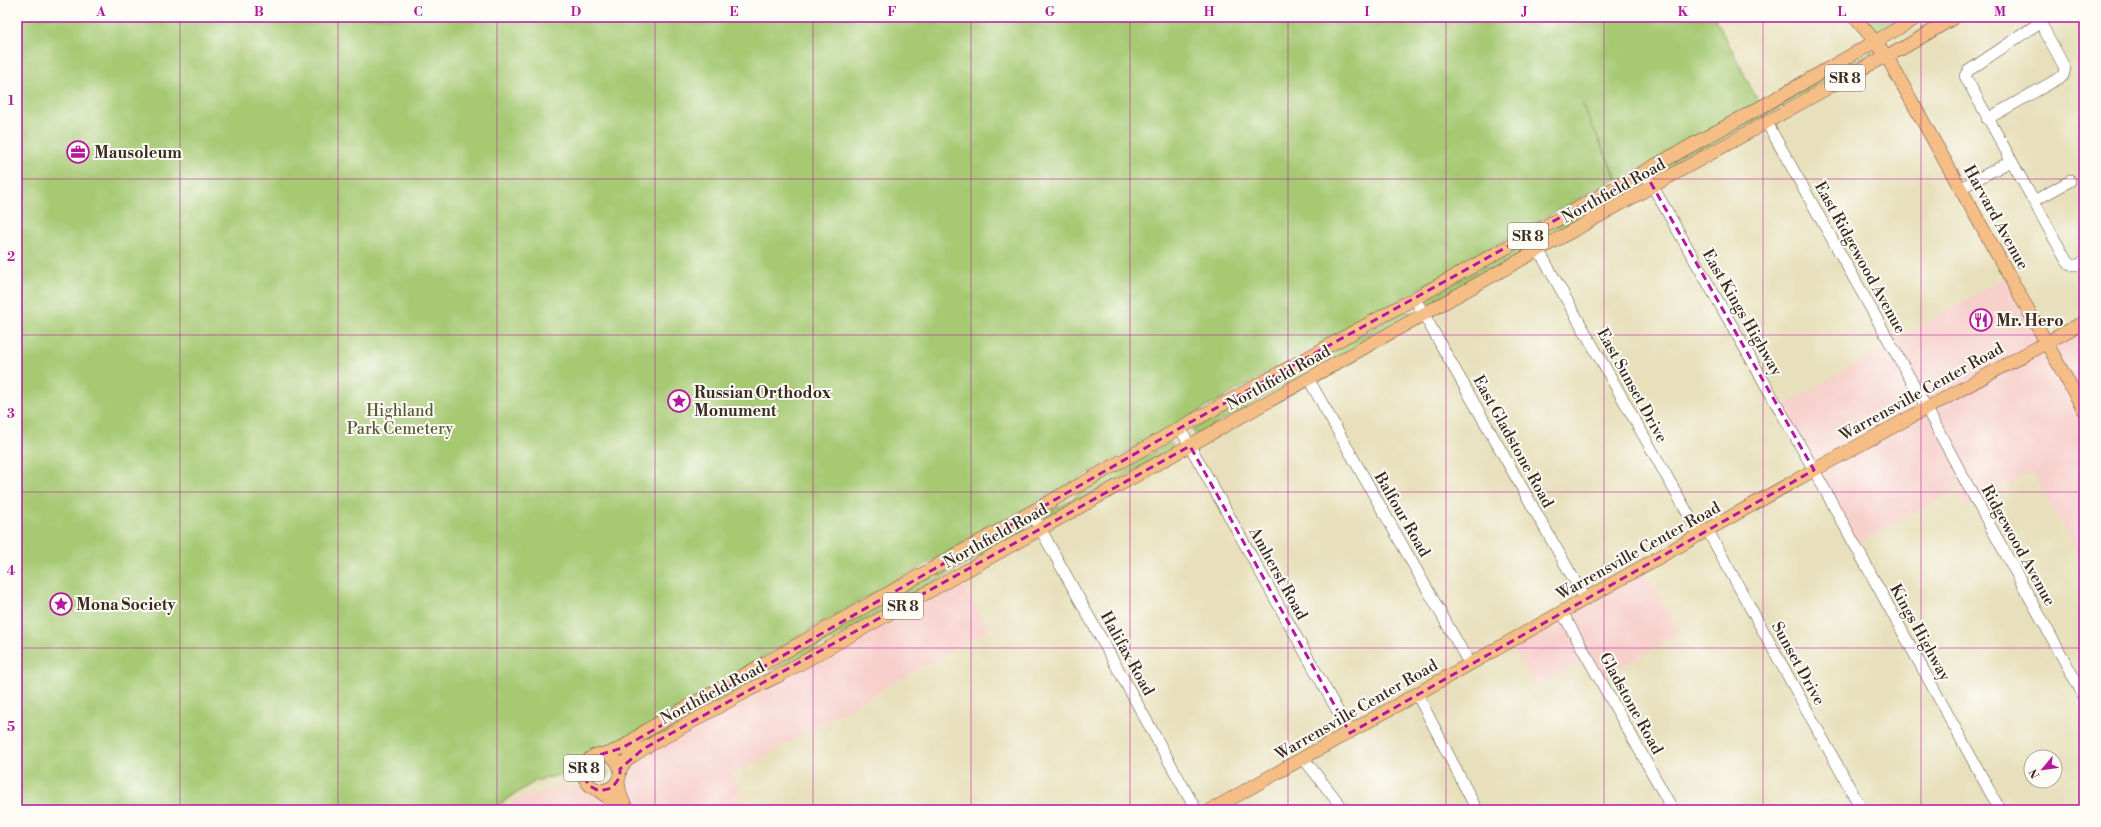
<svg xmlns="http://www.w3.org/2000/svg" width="2101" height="827" viewBox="0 0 2101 827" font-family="'Libre Bodoni',serif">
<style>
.built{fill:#f7d0cc}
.green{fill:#a6c972;stroke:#707a48}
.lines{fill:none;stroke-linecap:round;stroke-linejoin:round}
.minor-casing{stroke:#554536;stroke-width:12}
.major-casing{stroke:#554536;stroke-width:14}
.minor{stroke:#fff;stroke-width:11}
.major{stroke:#f6be87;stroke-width:13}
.marked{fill:none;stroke:#b5179e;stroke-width:3;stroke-dasharray:8 5;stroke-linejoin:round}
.grid{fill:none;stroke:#b5179e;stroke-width:1;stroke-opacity:0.55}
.labels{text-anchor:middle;stroke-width:4;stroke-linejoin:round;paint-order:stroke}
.shield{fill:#fdfcf7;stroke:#75695f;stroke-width:1}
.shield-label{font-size:15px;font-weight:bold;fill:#3b2a1e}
.poi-label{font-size:16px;font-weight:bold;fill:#3b2a1e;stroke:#fdfcf7;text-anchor:start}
.street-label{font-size:16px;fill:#3b2a1e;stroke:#fdfcf7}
.park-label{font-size:16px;fill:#5b5a37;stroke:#fdfcf7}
.neatline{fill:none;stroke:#b5179e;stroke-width:1.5}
.grid-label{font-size:13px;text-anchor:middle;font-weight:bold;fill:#b5179e}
</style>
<rect width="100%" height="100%" fill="#fdfcf7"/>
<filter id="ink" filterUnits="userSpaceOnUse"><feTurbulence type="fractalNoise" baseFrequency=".025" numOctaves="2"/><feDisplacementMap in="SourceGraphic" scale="8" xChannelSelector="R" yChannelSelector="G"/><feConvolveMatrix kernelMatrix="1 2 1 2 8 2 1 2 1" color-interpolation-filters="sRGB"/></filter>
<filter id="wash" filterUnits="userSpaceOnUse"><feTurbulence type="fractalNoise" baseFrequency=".012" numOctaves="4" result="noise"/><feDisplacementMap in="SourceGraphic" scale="16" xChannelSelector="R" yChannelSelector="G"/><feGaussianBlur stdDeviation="0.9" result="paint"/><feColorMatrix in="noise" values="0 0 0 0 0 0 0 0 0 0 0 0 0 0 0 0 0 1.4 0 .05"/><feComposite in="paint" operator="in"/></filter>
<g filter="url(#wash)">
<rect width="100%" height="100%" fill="#e8e0bc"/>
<path class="built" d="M2010,275L2047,341L2084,322V564L2032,472L1966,506L1957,489L1856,545L1779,408Z
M1643,567L1679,634L1600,678L1588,658L1535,687L1509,641Z
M959,574L988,630L731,775L749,810H502L519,798L570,786L588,785L596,790L604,791L612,788L615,785L620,769Z"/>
<path class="green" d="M17,17H1715L1761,107L1634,183L1639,186L1637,189L1430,304L1427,300L1430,297L1622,189L1582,104L1616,178L839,613L757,660L612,749L590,752L570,772L534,782L491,810H17Z
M1854,17H1918L1876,42Z
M1880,47L1771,113L1658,176V170Z
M1405,311L1410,312L1408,318L1196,435L1192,430Z
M1169,443H1172L1173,449L1047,519L1044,515Z
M1023,524L1026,530L774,672L771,671L811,643Z
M745,680L748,686L637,747L638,741Z
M593 772a8 8 0 1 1 16 0a8 8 0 1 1-16 0Z"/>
</g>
<g filter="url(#ink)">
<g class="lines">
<g class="minor-casing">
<path id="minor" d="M2048,17L1968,71L1965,76L2066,260L2070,265H2077L2084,262
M1987,119L2063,76L2065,68L2040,22
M1767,123L1920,396L1961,473L2084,696
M1644,171L1814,470L2000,810
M1961,188L2011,161
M2034,201L2070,181
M1539,251L1700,535
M1415,299L1585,599
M1309,380L1469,663
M1180,428L1350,733
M1031,512L1196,810
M1708,531L1862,810
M1562,612L1673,810
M1417,694L1477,810
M1304,759L1344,810"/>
</g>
<g class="major-casing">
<path id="major" d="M1854,17L1876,42L1887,57L2084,410
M584 772a18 18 0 1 1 36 0a18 18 0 1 1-36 0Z
M607,754L622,748L647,730L1180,428L1761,107L1918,17
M620,769L628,759L643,749L749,690L780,675L1863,68L1903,48L1955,17
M618,781L620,794L627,810
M599,791L610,799L617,810
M1211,810L1814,470L2084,322"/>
</g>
<use href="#minor" class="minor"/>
<use href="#major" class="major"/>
</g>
</g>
<path class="marked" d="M1644,171L1814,470L1350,733L1190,446L643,749L620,769V777L612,788L599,791L588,785L583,771L589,758L622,748L1180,428Z"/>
<path class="grid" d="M180,17V810M338,17V810M497,17V810M655,17V810M813,17V810M971,17V810M1130,17V810M1288,17V810M1446,17V810M1604,17V810M1763,17V810M1921,17V810M17,179H2084M17,335H2084M17,492H2084M17,648H2084"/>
<defs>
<g id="office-ring" transform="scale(1.15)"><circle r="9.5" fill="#fdfcf7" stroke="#b5179e" stroke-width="1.5"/><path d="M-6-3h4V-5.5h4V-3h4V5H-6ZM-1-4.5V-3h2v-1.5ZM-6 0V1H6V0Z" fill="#b5179e"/></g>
<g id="restaurant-ring" transform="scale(1.15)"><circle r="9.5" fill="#fdfcf7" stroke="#b5179e" stroke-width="1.5"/><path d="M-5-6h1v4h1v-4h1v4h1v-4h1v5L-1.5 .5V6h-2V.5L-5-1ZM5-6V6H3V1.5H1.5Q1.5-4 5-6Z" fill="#b5179e"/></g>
<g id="sight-ring" transform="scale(1.15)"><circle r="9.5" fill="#fdfcf7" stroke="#b5179e" stroke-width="1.5"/><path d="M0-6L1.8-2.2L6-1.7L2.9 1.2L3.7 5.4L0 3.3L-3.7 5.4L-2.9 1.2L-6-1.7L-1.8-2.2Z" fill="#b5179e"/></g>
</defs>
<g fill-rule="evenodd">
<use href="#office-ring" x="78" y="152"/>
<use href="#restaurant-ring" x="1981" y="320"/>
<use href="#sight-ring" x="679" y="401"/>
<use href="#sight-ring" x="61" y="604"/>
</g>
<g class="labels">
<g class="shield">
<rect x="1825" y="65" width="40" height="26" rx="3"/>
<rect x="1508" y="223" width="40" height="26" rx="3"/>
<rect x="883" y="593" width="40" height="26" rx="3"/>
<rect x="564" y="755" width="40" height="26" rx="3"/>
</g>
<g class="shield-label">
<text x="1845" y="83">SR 8</text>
<text x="1528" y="241">SR 8</text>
<text x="903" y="611">SR 8</text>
<text x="584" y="773">SR 8</text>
</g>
<g class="poi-label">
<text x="94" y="158">Mausoleum</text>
<text x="1996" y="326">Mr. Hero</text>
<text x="694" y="398">Russian Orthodox<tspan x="694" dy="18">Monument</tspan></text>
<text x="76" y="610">Mona Society</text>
</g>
<g class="street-label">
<text transform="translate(1613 190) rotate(-29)" y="6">Northfield Road</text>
<text transform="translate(1997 217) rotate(61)" y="6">Harvard Avenue</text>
<text transform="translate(1861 257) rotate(61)" y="6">East Ridgewood Avenue</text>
<text transform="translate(1743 312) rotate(60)" y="6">East Kings Highway</text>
<text transform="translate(1278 377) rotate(-29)" y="6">Northfield Road</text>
<text transform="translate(1633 385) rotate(61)" y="6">East Sunset Drive</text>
<text transform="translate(1921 391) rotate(-29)" y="6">Warrensville Center Road</text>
<text transform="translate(1514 441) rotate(61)" y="6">East Gladstone Road</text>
<text transform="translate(1403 514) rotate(60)" y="6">Balfour Road</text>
<text transform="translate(995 535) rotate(-29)" y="6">Northfield Road</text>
<text transform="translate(2019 545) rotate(61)" y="6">Ridgewood Avenue</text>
<text transform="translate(1638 550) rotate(-29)" y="6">Warrensville Center Road</text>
<text transform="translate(1279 573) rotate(61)" y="6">Amherst Road</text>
<text transform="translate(1921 632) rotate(61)" y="6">Kings Highway</text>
<text transform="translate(1128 653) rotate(61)" y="6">Halifax Road</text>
<text transform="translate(1799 663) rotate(61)" y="6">Sunset Drive</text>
<text transform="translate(712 692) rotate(-28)" y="6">Northfield Road</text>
<text transform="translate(1632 703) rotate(61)" y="6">Gladstone Road</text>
<text transform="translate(1356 709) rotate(-30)" y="6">Warrensville Center Road</text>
</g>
<g class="park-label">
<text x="400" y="416">Highland<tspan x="400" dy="18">Park Cemetery</tspan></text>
</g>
</g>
<rect width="2101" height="827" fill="none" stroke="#fdfcf7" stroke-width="44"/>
<g transform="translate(2043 769) rotate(241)"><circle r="19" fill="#fdfcf7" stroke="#afa8a0"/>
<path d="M0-3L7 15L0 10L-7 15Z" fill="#b5179e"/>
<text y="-6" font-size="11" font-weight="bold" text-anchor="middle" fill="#3b2a1e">N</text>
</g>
<rect x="22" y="22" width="2057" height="783" class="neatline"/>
<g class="grid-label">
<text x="101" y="16">A</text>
<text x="259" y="16">B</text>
<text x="418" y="16">C</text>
<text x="576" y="16">D</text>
<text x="734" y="16">E</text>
<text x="892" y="16">F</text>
<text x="1050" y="16">G</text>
<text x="1209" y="16">H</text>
<text x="1367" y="16">I</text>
<text x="1525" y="16">J</text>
<text x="1683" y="16">K</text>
<text x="1842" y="16">L</text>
<text x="2000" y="16">M</text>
<text x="11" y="105">1</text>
<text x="11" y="261">2</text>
<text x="11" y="418">3</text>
<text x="11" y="575">4</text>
<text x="11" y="731">5</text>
</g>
</svg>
